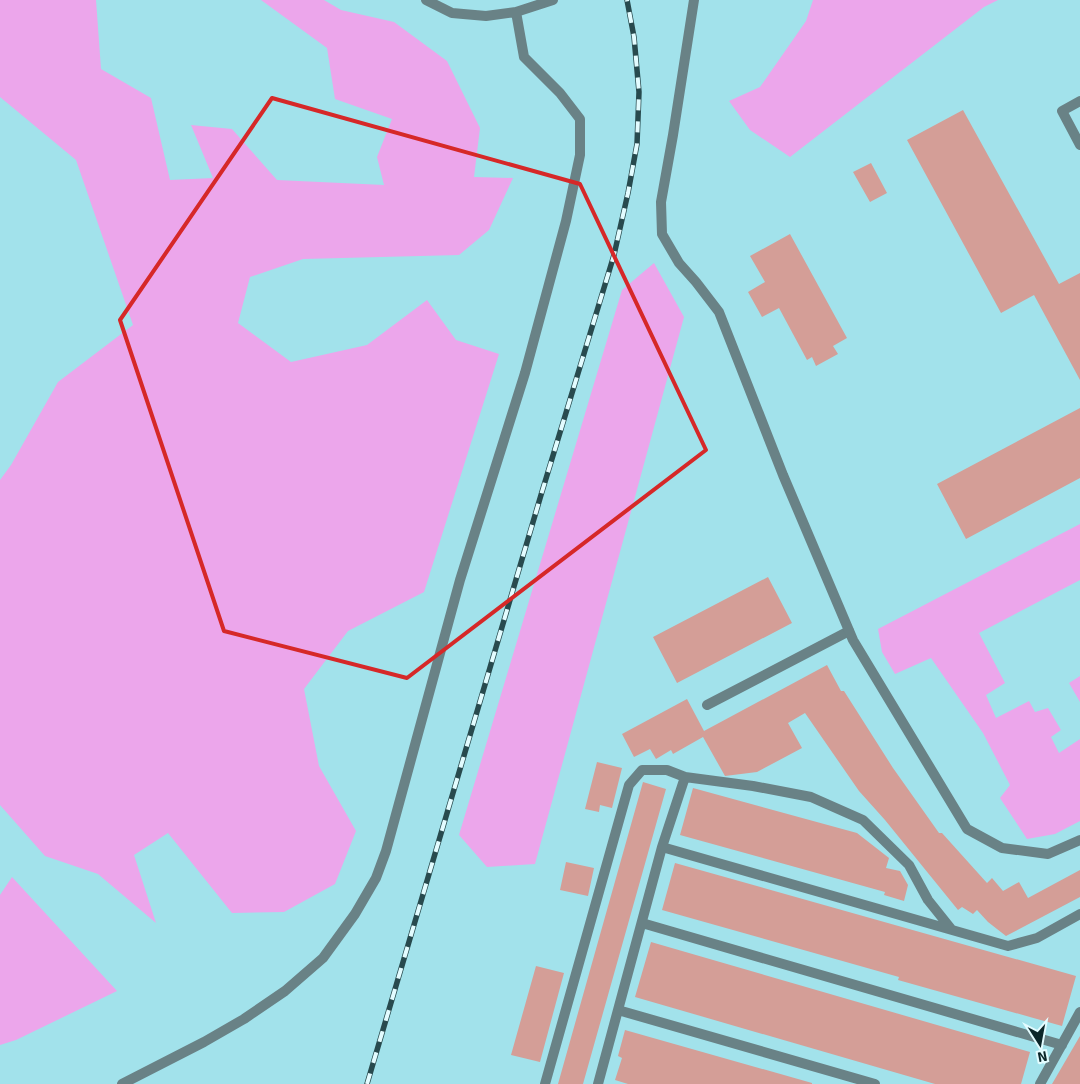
<svg xmlns="http://www.w3.org/2000/svg" width="1080" height="1084" viewBox="0 0 1080 1084" font-family="Signika,sans-serif">
<style>
.green{fill:#eca6eb}
.building{fill:#d49e97}
.lines{fill:none;stroke-linecap:round;stroke-linejoin:round}
.service{stroke:#698286;stroke-width:10}
.minor{stroke:#698286;stroke-width:10}
.rail-casing{stroke:#284a4e;stroke-width:5.5}
.rail{stroke:#e3fcff;stroke-width:4;stroke-dasharray:11;stroke-linecap:butt}
.marked{fill:none;stroke:#d62828;stroke-width:4;stroke-linejoin:round}
</style>
<rect width="100%" height="100%" fill="#a2e2eb"/>
<path class="green" d="M0,0H96L101,69L151,98L170,180L213,178L191,125L232,129L277,180L384,185L377,157L392,119L335,99L327,48L261,0H324L341,10L394,22L447,61L480,128L474,177L513,178L489,230L459,255L303,259L250,277L238,323L291,362L367,345L427,300L456,340L499,354L424,592L348,631L304,689L319,766L356,831L335,884L284,912L232,913L168,833L134,855L156,923L98,874L45,856L0,805V480L11,465L58,382L133,325L76,160L0,97Z
M813,0H998L984,7L790,157L750,130L729,101L760,87L806,21Z
M654,263L684,317L535,864L487,867L459,835L622,290Z
M1080,524V580L979,633L1005,683L986,695L996,718L1029,701L1035,712L1048,708L1061,730L1051,737L1059,753L1080,739V821L1055,834L1027,839L1000,798L1010,785L983,733L931,658L895,674L882,652L878,629Z
M1080,676V702L1069,683Z
M12,877L117,991L16,1040L0,1045V895Z"/>
<path class="building" d="M963,110L1059,284L1080,273V380L1034,295L1001,313L907,140Z
M871,163L887,193L870,202L853,172Z
M790,234L847,338L833,346L838,354L816,366L812,357L807,360L779,308L762,317L748,292L765,282L750,256Z
M1080,408V478L966,539L937,484Z
M768,577L792,623L677,683L653,637Z
M827,665L841,691H844L893,768L939,833H942L987,883L992,878L1003,891L1019,882L1028,898L1080,870V897L1006,936L988,922L977,910L973,914L962,907L958,910L885,820L859,791L805,713L788,723L802,748L757,772L725,776L703,737L673,754L671,750L656,759L650,749L634,757L622,734L687,699L704,731Z
M597,762L622,768L612,808L600,805L599,812L585,809Z
M643,782L666,789L583,1084H558Z
M693,788L857,833L889,858L886,868L900,871L908,885L904,901L884,895L885,892L680,835Z
M566,862L594,868L588,896L560,890Z
M675,863L1076,976L1062,1026L898,980L899,977L662,910Z
M651,942L1030,1052L1021,1084H935L635,997Z
M536,966L564,973L540,1062L511,1055Z
M625,1030L812,1083V1084H628L615,1080L622,1058L618,1056Z
M1080,1036V1084H1052Z"/>
<g class="lines">
<path class="service" d="M426,0L452,13L486,16L516,12L553,0
M707,705L849,631
M662,847L685,777L753,786L811,797L863,820L909,865L928,900L952,930
M642,923L1062,1045
M618,1010L875,1084
M122,1084L204,1042L244,1019L285,991L323,958L355,914L376,878L386,851L460,580L525,373L566,221L580,155V119L560,93L524,57L516,12
M545,1084L629,785L642,770H667L685,777
M598,1084L662,847L1008,946L1037,938L1080,914
M1040,1084L1080,1012"/>
<path class="minor" d="M694,0L673,135L661,202L662,234L679,263L696,282L719,312L783,475L853,640L967,829L1002,848L1048,854L1080,840
M1080,101L1062,111L1080,145"/>
<g class="rail-casing">
<path id="rail" d="M367,1084L541,495L614,255L628,193L637,144L639,92L634,37L627,0"/>
</g>
<use href="#rail" class="rail"/>
</g>
<path class="marked" d="M272,98L580,184L706,450L407,678L224,631L120,320Z"/>
<g transform="translate(1040 1044) rotate(169)" stroke="#e3fcff" stroke-width="4" paint-order="stroke">
<path d="M0-4L9 19L0 12L-9 19Z" fill="#0b2629"/>
<text y="-8" font-size="14" font-weight="bold" text-anchor="middle" fill="#0b2629">N</text>
</g>
</svg>
